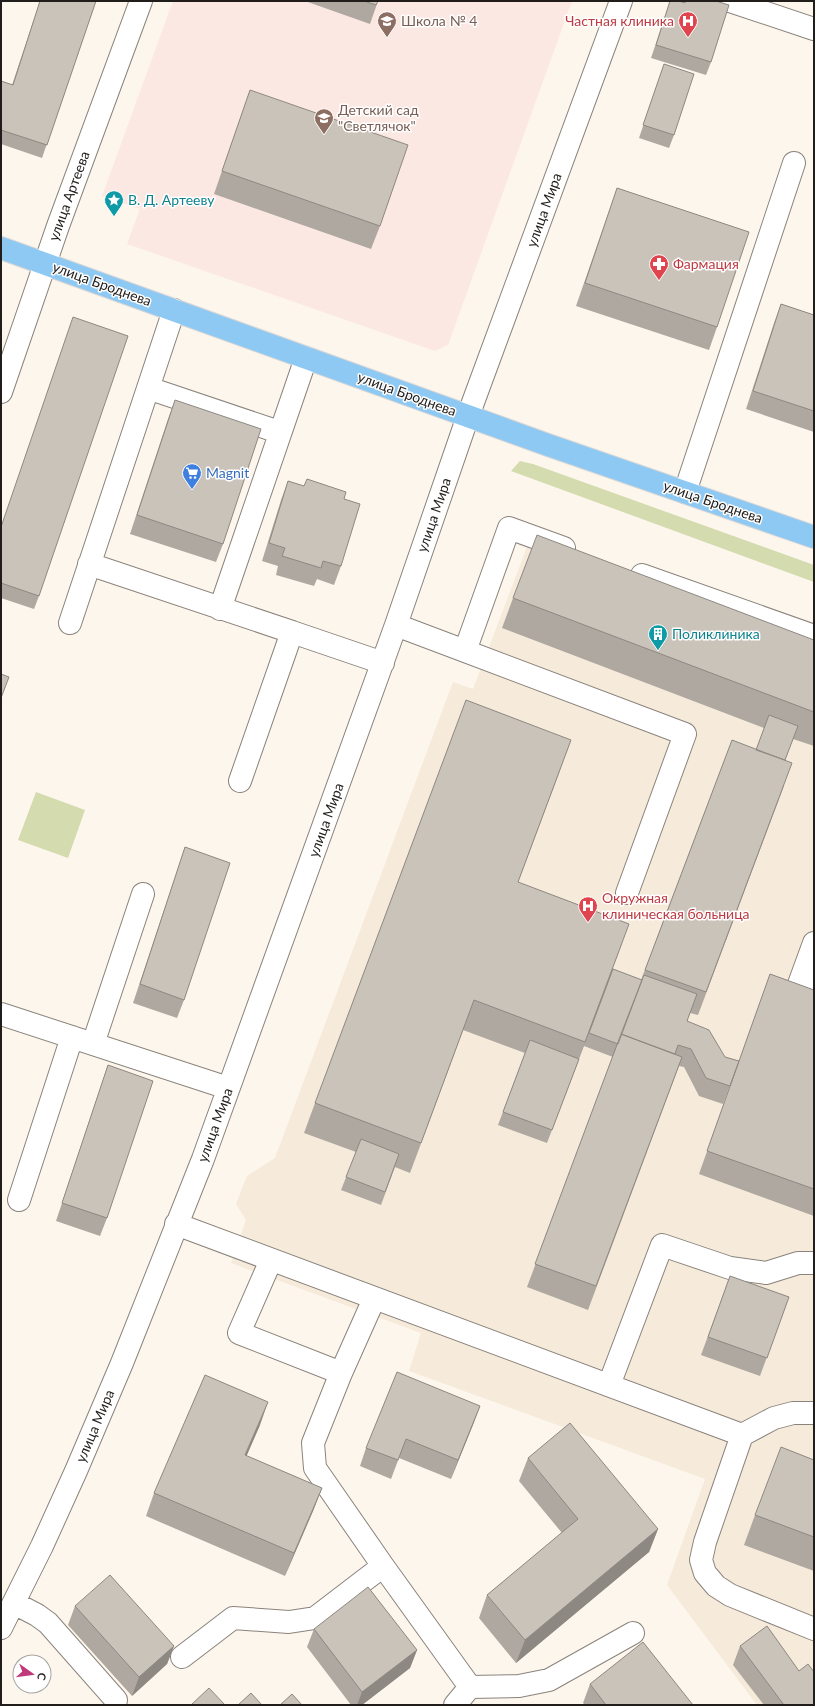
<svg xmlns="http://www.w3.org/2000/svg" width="815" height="1706" viewBox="0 0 815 1706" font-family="Lato,sans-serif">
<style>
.built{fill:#f6eada}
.education{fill:#fce8e2}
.green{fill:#d4dbae}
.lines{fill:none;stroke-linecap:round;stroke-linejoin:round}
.minor-casing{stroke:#8a837b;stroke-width:24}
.major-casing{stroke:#d7d6d6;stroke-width:24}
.minor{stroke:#fff;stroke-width:22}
.major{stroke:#8ec9f4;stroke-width:22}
.wall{fill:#aea8a0}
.shaded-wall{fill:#8d8882}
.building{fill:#cac3ba;stroke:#8d8882}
.labels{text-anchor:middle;stroke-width:3;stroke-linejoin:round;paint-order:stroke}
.education-label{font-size:14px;fill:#785e54;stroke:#fff;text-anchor:start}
.health-label{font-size:14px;fill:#be3a42;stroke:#fff;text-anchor:start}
.street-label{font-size:14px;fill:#201d1a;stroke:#fff}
.culture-label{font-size:14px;fill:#0d838f;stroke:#fff;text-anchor:start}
.shop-label{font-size:14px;fill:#366cbe;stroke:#fff;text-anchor:start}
</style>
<rect width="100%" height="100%" fill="#fdf6ed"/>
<path class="built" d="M527,547L814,652V1705H757L667,1585L705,1479L409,1371L421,1333L231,1263L246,1220L236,1204L247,1176L275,1158L453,682L473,689Z"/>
<path class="education" d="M173,1H572L448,345L435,351L127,244L140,209L102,196Z"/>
<path class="green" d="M520,461L533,464L814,565V582L511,471Z
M36,792L85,810L68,858L18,840Z"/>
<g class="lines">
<g class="minor-casing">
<path id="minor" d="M730,1L814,29
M148,388L279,432
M1,392L58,226L141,1
M685,492L794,163
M89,564L292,632
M642,575L814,636
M220,609L306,358
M70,623L174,310
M396,625L465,651L509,528L564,548
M465,651L685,734L627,893
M240,781L292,632L383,663
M814,943L799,984L814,990
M1,1014L228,1088
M93,1044L143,894
M19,1200L72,1037
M176,1224L742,1435
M271,1260L239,1333L341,1373L374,1299
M341,1373L313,1443L315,1468L383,1566L470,1687L519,1686L549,1680L633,1633
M609,1385L662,1245L730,1268L766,1273L798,1263H814
M814,1413H793L774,1418L742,1435L705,1542L701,1560L705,1573L716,1586L730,1595L814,1629
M14,1603L37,1615L48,1623L116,1700
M1,1628L42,1546L76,1471L122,1363L203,1159L396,625L468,416L621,1
M182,1657L233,1618L289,1622L315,1618L383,1566
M455,1705L470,1687"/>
</g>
<g class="major-casing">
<path id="major" d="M1,248L548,445L814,537"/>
</g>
<use href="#minor" class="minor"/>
<use href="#major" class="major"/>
</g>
<path class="wall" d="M40,1H96L42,158L1,144V81L12,85Z
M305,1H378L370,24Z
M670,1L685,3V1H716L711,62L706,75L651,58Z
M664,64L674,135L669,148L639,138Z
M250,90L380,226L371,249L214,194Z
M617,188L717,327L709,350L576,306Z
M781,304L814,315V432L746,409L774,323Z
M175,400L223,544L216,562L130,534L168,419Z
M288,481L344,499L341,566L334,585L317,579L314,586L276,575L278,566L262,561L281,500Z
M1,526L39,596L34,609L1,598Z
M513,598L814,640V746L793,739L785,760L784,786L698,1015L690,1013L687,1021L725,1057L739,1061L723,1104L699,1096L684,1067L679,1066L588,1310L527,1287L613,1057L584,1046L547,1143L498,1125L525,1053L463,1030L410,1173L395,1167L381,1205L341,1190L356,1152L304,1133L315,1103L560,770L518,882L613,969L641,980L732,740L756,750L764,728L502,628Z
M185,847L184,1000L177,1018L133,1003Z
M770,974L814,990V1216L699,1174Z
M108,1065L107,1218L100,1236L56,1221Z
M730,1276L789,1297L760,1376L701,1355Z
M480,1406L451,1479L399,1458L391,1479L360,1466L366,1448Z
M260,1425L246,1456L322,1488L313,1511L285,1576L146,1516L154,1493Z
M528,1458L658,1529L649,1552L516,1663L479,1618L487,1595L562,1533L519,1481Z
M814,1460V1571L744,1545L755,1515Z
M75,1606L174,1646L167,1664L132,1696L68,1625Z
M314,1629L417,1650L410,1668L362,1705H351L307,1647Z
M740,1646L799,1671L814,1705H764L733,1665Z
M590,1684L693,1705H585L583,1703Z"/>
<path class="shaded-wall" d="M571,740L560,770L507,912Z
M629,924L618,954L547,1143Z
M474,1000L463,1030L410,1173L421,1143Z
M268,1402L260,1425L237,1478L245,1455Z
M480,1406L473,1425L451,1479L458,1460Z
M322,1488L313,1511L285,1576L294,1553Z
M658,1529L649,1552L516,1663L525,1640Z
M174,1646L167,1664L132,1696L139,1677Z
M417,1650L410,1668L362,1705H357L362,1692Z"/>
<path class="building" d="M40,1H96L47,145L1,130V81L13,85Z
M364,1H378L376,5Z
M670,1H679L685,3L686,1H716L729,5L711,62L656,45Z
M664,64L694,74L674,135L643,125Z
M250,90L408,145L380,226L222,171Z
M617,188L749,232L717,327L585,283Z
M781,304L814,315V411L753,391Z
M73,317L128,336L39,596L1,583V527Z
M175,400L261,429L223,544L137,515Z
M307,479L346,492L344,499L360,504L341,566L323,561L321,568L282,556L285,548L269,543L288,481L304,486Z
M537,535L814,640V712L513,598Z
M1,674L9,677L1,698Z
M466,700L571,740L518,882L629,924L585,1042L474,1000L421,1143L315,1103Z
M769,715L798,726L785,760L756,750Z
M732,740L792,763L706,992L645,970Z
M185,847L230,863L184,1000L140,984Z
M613,969L642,980L618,1044L589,1033Z
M770,974L814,990V1189L707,1151Z
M644,975L697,994L687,1021L709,1030L725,1057L739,1061L730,1086L706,1078L691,1049L678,1045L675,1054L621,1034Z
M621,1034L682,1057L596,1286L535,1264Z
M530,1040L579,1059L552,1130L503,1112Z
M108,1065L153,1081L107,1218L62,1203Z
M361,1139L399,1154L385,1192L346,1177Z
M730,1276L789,1297L767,1358L708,1337Z
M397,1372L480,1406L458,1460L406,1439L398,1460L366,1448Z
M205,1375L268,1402L245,1455L322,1488L294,1553L154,1493Z
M570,1423L658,1529L525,1640L487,1595L578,1519L528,1458Z
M781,1447L814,1460V1537L755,1515Z
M110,1575L174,1646L139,1677L75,1606Z
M368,1587L417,1650L362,1692L314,1629Z
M767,1626L799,1671L808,1664L814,1672V1705H784L740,1646Z
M643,1642L693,1705H606L590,1684Z
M209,1688L225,1705H191Z
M251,1693L262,1705H238Z
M292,1694L302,1705H280Z"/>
<defs>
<g id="school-pin" transform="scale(1)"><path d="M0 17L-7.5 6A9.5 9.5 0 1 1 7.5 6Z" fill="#8d6e63" stroke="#fff"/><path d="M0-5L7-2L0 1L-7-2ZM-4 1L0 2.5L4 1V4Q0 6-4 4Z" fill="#fff"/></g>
<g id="hospital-pin" transform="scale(1)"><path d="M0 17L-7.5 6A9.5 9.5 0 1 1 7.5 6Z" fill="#e0444e" stroke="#fff"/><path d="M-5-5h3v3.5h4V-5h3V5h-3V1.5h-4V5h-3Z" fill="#fff"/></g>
<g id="sight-pin" transform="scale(1)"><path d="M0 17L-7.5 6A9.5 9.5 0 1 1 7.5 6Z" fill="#0f9aa8" stroke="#fff"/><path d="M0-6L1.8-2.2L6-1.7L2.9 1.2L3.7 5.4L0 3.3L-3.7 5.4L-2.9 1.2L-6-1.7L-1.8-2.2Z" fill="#fff"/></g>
<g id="pharmacy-pin" transform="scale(1)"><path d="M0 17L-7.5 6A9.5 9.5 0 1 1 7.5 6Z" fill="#e0444e" stroke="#fff"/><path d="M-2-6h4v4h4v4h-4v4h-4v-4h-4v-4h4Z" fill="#fff"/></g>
<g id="supermarket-pin" transform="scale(1)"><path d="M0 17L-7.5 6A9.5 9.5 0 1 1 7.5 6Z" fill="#3f7fe0" stroke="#fff"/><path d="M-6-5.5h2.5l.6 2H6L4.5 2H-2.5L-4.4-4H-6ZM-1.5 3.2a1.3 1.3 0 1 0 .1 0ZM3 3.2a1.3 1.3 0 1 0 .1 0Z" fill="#fff"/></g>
<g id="building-pin" transform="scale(1)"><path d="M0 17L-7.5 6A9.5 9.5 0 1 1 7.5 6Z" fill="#0f9aa8" stroke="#fff"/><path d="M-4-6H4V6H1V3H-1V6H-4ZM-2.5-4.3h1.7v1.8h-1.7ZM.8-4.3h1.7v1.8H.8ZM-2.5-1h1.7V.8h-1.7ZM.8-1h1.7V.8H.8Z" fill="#fff"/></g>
</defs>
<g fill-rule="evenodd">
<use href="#school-pin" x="387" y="21"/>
<use href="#hospital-pin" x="688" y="21"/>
<use href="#school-pin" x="324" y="118"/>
<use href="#sight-pin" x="114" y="200"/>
<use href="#pharmacy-pin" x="659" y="264"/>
<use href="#supermarket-pin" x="192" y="473"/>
<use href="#building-pin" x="658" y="634"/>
<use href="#hospital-pin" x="588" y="906"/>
</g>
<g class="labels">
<g class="education-label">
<text x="401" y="26">Школа № 4</text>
<text x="338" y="115">Детский сад<tspan x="338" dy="16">"Светлячок"</tspan></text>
</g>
<g class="health-label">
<text x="674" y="26" text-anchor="end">Частная клиника</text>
<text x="673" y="269">Фармация</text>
<text x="602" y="903">Окружная<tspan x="602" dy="16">клиническая больница</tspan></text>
</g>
<g class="street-label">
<text transform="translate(69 196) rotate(-70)" y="5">улица Артеева</text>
<text transform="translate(544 210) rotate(-70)" y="5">улица Мира</text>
<text transform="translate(102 284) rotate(20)" y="5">улица Броднева</text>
<text transform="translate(407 394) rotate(20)" y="5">улица Броднева</text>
<text transform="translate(713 502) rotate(19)" y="5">улица Броднева</text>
<text transform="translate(434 515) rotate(-71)" y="5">улица Мира</text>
<text transform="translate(326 820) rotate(-70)" y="5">улица Мира</text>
<text transform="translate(215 1125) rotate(-70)" y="5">улица Мира</text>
<text transform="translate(95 1426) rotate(-67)" y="5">улица Мира</text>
</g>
<g class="culture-label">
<text x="128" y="205">В. Д. Артееву</text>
<text x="672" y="639">Поликлиника</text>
</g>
<g class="shop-label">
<text x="206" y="478">Magnit</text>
</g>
</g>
<rect width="815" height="1706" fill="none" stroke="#201d1a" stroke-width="4"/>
<g transform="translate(32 1674) rotate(104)"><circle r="19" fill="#ffffff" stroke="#a6a5a3"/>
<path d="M0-3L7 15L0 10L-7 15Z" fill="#c0397a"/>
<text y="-6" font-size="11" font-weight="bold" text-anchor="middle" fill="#201d1a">С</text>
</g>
</svg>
